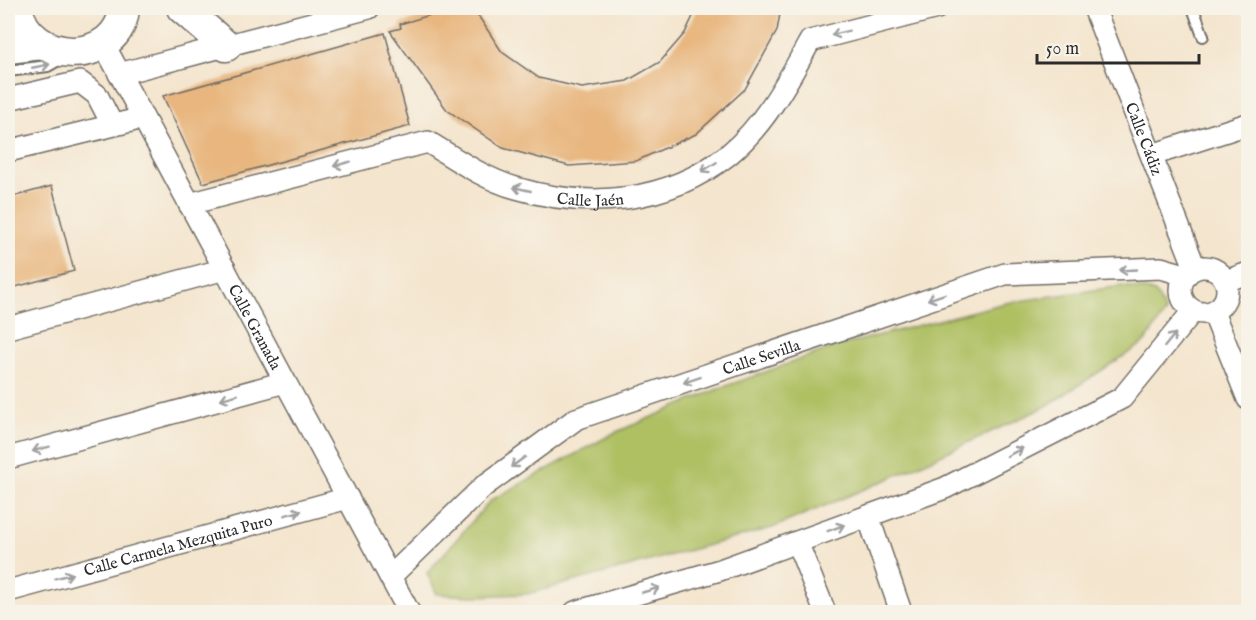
<svg xmlns="http://www.w3.org/2000/svg" width="1256" height="620" viewBox="0 0 1256 620" font-family="'IM FELL English',serif">
<style>
.green{fill:#afc064;stroke:#6d7648;stroke-width:1.5}
.building{fill:#e8b67e}
.lines{fill:none;stroke-linecap:round;stroke-linejoin:round}
.lane-casing{stroke:#716c64;stroke-width:14}
.street-casing{stroke:#716c64;stroke-width:24}
.secondary-casing{stroke:#716c64;stroke-width:33}
.lane{stroke:#fff;stroke-width:10}
.street{stroke:#fff;stroke-width:21}
.secondary{stroke:#fff;stroke-width:30}
.oneway{stroke:#a0a0a0}
.labels{text-anchor:middle;stroke-width:4.5;stroke-linejoin:round;paint-order:stroke}
.street-label{font-size:16px;fill:#2b2b2b;stroke:#f7f3e8}
</style>
<rect width="100%" height="100%" fill="#f7f3e8"/>
<filter id="ink" filterUnits="userSpaceOnUse"><feTurbulence type="fractalNoise" baseFrequency=".0167" numOctaves="2"/><feDisplacementMap in="SourceGraphic" scale="12" xChannelSelector="R" yChannelSelector="G"/><feConvolveMatrix kernelMatrix="1 2 1 2 8 2 1 2 1" color-interpolation-filters="sRGB"/></filter>
<filter id="wash" filterUnits="userSpaceOnUse"><feTurbulence type="fractalNoise" baseFrequency=".008" numOctaves="4" result="noise"/><feDisplacementMap in="SourceGraphic" scale="24" xChannelSelector="R" yChannelSelector="G"/><feGaussianBlur stdDeviation="1.35" result="paint"/><feColorMatrix in="noise" values="0 0 0 0 0 0 0 0 0 0 0 0 0 0 0 0 0 1.4 0 .05"/><feComposite in="paint" operator="in"/></filter>
<g filter="url(#wash)">
<rect width="100%" height="100%" fill="#f4e5ce"/>
<path class="green" d="M1122,286L1155,292L1166,312L1144,343L1045,407L886,480L772,528L527,594L472,596L437,594L427,573L491,500L614,433L718,389L834,347L1005,303Z"/>
<g id="blocks">
<path class="building" d="M454,8H476L477,14L502,52L539,78L582,88L627,81L660,62L685,33L697,8H781L777,31L745,89L696,134L636,161L569,166L503,148L447,110L390,31L401,28L400,24Z
M385,33L410,126L203,183L163,96Z
M52,186L74,271L8,289V198Z"/>
</g>
</g>
<g filter="url(#ink)">
<use href="#blocks" fill-opacity="0" stroke="#716c64" stroke-width="1.5"/>
<g class="lines">
<g class="lane-casing">
<path id="lane" d="M1193,8L1203,36
M8,71L48,66L62,58"/>
</g>
<g class="street-casing">
<g id="street">
<path id="s1" d="M1094,8L1195,268"/>
<path id="s2" d="M103,43L409,612"/>
<path d="M119,74L369,8"/>
<path d="M8,99L80,82L97,95L112,124"/>
<path d="M8,151L143,118"/>
<path d="M1152,155L1248,124"/>
<path id="s3" d="M189,204L428,142C456,159 484,179 516,188C589,210 667,203 728,155C764,126 788,81 810,41L937,8"/>
<circle cx="1204" cy="290" r="23"/>
<path d="M1226,281L1248,273"/>
<path d="M1213,312L1248,399"/>
<path d="M8,328L225,269"/>
<path d="M8,458L285,382"/>
<path d="M868,516L901,612"/>
<path d="M797,542L825,612"/>
<path id="s4" d="M390,577L484,486L576,419L1005,274L1161,268L1185,275"/>
<path id="s5" d="M8,591L348,498"/>
<path d="M575,612L720,570L945,488L1122,398L1193,311"/>
</g>
</g>
<g class="secondary-casing">
<path id="secondary" d="M17,8C29,68 120,65 124,8
M182,8L226,46
M8,48L41,44"/>
</g>
<use href="#lane" class="lane"/>
<use href="#street" class="street"/>
<use href="#secondary" class="secondary"/>
</g>
<defs><path id="oneway-shaft" d="M-6 0H5M1.5-3L5.5 0L1.5 3" fill="none" stroke-width="1.6" stroke-linecap="round" stroke-linejoin="round" transform="scale(1.5)"/></defs>
<g class="oneway">
<use href="#oneway-shaft" transform="translate(840 33) rotate(165)"/>
<use href="#oneway-shaft" transform="translate(41 66) rotate(-11)"/>
<use href="#oneway-shaft" transform="translate(342 164) rotate(165)"/>
<use href="#oneway-shaft" transform="translate(709 167) rotate(148)"/>
<use href="#oneway-shaft" transform="translate(522 189) rotate(-167)"/>
<use href="#oneway-shaft" transform="translate(1128 270) rotate(177)"/>
<use href="#oneway-shaft" transform="translate(936 297) rotate(161)"/>
<use href="#oneway-shaft" transform="translate(1170 340) rotate(-51)"/>
<use href="#oneway-shaft" transform="translate(692 380) rotate(161)"/>
<use href="#oneway-shaft" transform="translate(229 397) rotate(165)"/>
<use href="#oneway-shaft" transform="translate(41 449) rotate(165)"/>
<use href="#oneway-shaft" transform="translate(1015 452) rotate(-27)"/>
<use href="#oneway-shaft" transform="translate(518 462) rotate(144)"/>
<use href="#oneway-shaft" transform="translate(293 513) rotate(-15)"/>
<use href="#oneway-shaft" transform="translate(836 528) rotate(-20)"/>
<use href="#oneway-shaft" transform="translate(64 576) rotate(-15)"/>
<use href="#oneway-shaft" transform="translate(651 590) rotate(-16)"/>
</g>
</g>
<g class="labels">
<g class="street-label">
<text dy="6" stroke="none"><textPath href="#s1" startOffset="140">Calle Cádiz</textPath></text>
<text dy="6" stroke="none"><textPath href="#s3" startOffset="422">Calle Jaén</textPath></text>
<text dy="6" stroke="none"><textPath href="#s2" startOffset="322">Calle Granada</textPath></text>
<text dy="6" stroke="none"><textPath href="#s4" startOffset="440">Calle Sevilla</textPath></text>
<text dy="6" stroke="none"><textPath href="#s5" startOffset="176">Calle Carmela Mezquita Puro</textPath></text>
</g>
</g>
<rect width="1256" height="620" fill="none" stroke="#f7f3e8" stroke-width="30"/>
<path d="M1037 54v9h162v-9" fill="none" stroke="#2b2b2b" stroke-width="3"/>
<text x="1046" y="54" font-size="18" fill="#2b2b2b" stroke="#f7f3e8" stroke-width="4.5" paint-order="stroke">50 m</text>
</svg>
